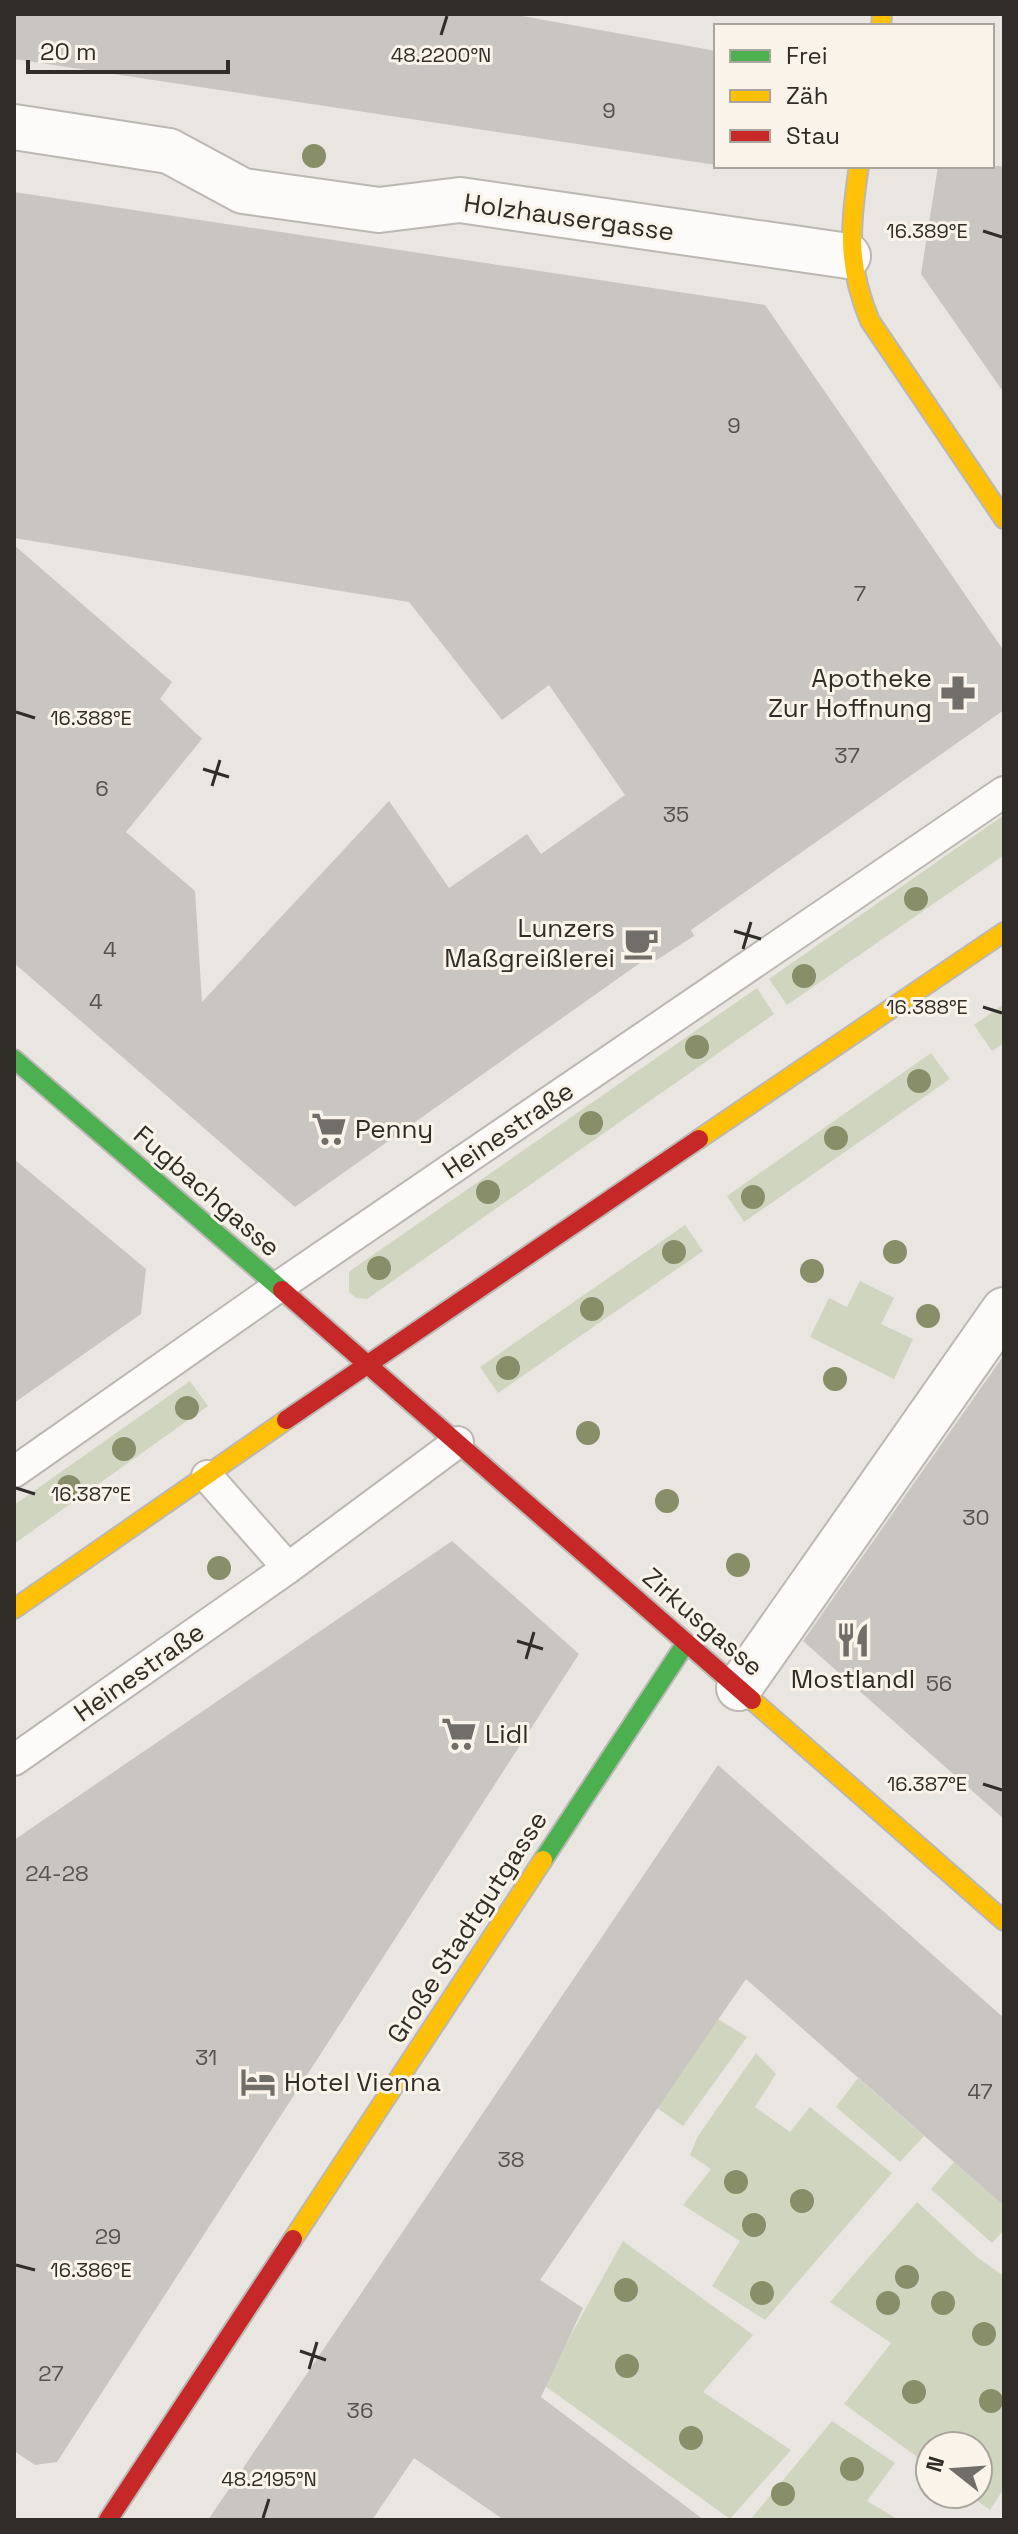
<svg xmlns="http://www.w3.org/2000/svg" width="1018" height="2534" viewBox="0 0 1018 2534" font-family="'Space Grotesk',sans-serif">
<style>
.green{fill:#d0d5c0}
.building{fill:#c9c6c2}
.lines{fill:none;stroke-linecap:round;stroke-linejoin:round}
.lane-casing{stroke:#bbb8b4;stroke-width:34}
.street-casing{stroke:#bbb8b4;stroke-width:48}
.fast-casing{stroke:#bbb8b4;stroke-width:22}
.slow-casing{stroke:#bbb8b4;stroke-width:22}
.jam-casing{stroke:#bbb8b4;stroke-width:22}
.lane{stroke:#fcfbfa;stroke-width:30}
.street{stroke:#fcfbfa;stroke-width:44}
.fast{stroke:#4caf50;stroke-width:18}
.slow{stroke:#ffc107;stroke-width:18}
.jam{stroke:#c62828;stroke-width:18}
.tree{fill:#878e68}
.ticks{fill:none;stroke:#302d29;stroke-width:3}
.labels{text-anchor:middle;stroke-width:6;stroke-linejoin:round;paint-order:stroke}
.number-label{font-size:22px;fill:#56534f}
.street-label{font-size:26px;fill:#302d29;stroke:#faf3e9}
.poi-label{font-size:26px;fill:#302d29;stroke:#faf3e9;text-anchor:start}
.ticks-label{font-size:20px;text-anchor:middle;fill:#302d29;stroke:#faf3e9;stroke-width:6;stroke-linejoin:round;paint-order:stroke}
</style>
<rect width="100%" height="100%" fill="#e9e5e0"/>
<path class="green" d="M1004,815V855L787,1005L769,979Z
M757,988L774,1014L367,1299L356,1298L349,1292V1272L357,1266Z
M1004,1004V1043L992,1051L974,1025Z
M931,1053L950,1079L744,1222L727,1196Z
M685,1225L703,1251L498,1393L480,1367Z
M860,1281L894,1298L881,1324L913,1339L894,1379L810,1337L829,1298L847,1307Z
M190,1381L208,1406L14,1544V1505Z
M718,2019L747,2037L683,2126L657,2108Z
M756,2053L776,2074L755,2107L790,2132L810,2107L892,2173L765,2320L712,2286L740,2241L683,2205L711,2169L690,2155L698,2136Z
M858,2078L924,2136L900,2162L836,2107Z
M954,2162L1004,2206V2230L992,2243L931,2189Z
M917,2202L978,2258L1004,2276V2488L990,2510L968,2494H978V2446H930V2466L844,2404L891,2343L830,2302Z
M623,2241L753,2335L703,2392L791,2450L730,2519L534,2378L567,2342Z
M832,2421L895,2463L867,2501L899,2520H750Z"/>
<path class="building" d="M14,14H511L716,51V165L14,59Z
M938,166H1004V393L921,274Z
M14,192L765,305L1004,651V710L691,930L694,936L652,963L647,958L295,1207L14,963V545L172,682L160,699L202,739L126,832L195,891L202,1002L389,801L449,888L527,834L541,854L625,795L549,685L502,720L409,602L14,538Z
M14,1159L146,1269L141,1314L14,1403Z
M1004,1355V1819L803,1641Z
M452,1541L579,1654L57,2462L35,2465L14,2451V1840Z
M718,1765L1004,2018V2206L746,1979L540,2280L583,2308L541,2397L704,2520H504L414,2458L372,2520H208Z"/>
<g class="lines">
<g class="lane-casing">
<path id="lane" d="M14,1472L278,1287L1004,792
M207,1476L288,1568
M14,1760L288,1568L458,1442"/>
</g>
<g class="street-casing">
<path id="street" d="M14,127L169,151L243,191L379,210L460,200L848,256
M739,1688L1004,1310"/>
</g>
<g class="fast-casing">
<path id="fast" d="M14,1059L282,1290
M543,1860L686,1643"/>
</g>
<g class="slow-casing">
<path id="slow" d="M881,26L882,14
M859,166C850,225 846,264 870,321L1004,519
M699,1139L1004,932
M14,1609L286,1420
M752,1700L1004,1921
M293,2239L543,1860"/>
</g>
<g class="jam-casing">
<path id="jam" d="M282,1290L752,1700
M286,1420L699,1139
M108,2520L293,2239"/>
</g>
<use href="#lane" class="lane"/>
<use href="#street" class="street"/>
<use href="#fast" class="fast"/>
<use href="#slow" class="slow"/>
<use href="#jam" class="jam"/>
</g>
<g class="tree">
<circle cx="314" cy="156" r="12"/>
<circle cx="916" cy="899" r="12"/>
<circle cx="804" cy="976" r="12"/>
<circle cx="697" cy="1047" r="12"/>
<circle cx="919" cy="1081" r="12"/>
<circle cx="591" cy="1123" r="12"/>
<circle cx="836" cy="1138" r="12"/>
<circle cx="488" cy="1192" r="12"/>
<circle cx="753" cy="1197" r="12"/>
<circle cx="674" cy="1252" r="12"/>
<circle cx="895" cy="1252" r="12"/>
<circle cx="379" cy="1268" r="12"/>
<circle cx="812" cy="1271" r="12"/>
<circle cx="592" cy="1309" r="12"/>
<circle cx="928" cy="1316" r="12"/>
<circle cx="508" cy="1368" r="12"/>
<circle cx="835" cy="1379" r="12"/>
<circle cx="187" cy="1408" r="12"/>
<circle cx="588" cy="1433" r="12"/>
<circle cx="124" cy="1449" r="12"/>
<circle cx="69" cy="1487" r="12"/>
<circle cx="667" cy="1501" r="12"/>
<circle cx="738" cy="1565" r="12"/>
<circle cx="219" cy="1568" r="12"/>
<circle cx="736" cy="2182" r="12"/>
<circle cx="802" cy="2201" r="12"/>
<circle cx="754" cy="2225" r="12"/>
<circle cx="907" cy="2277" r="12"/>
<circle cx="626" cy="2290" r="12"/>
<circle cx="762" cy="2293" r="12"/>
<circle cx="888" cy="2303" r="12"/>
<circle cx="943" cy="2303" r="12"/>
<circle cx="984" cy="2334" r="12"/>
<circle cx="627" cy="2366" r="12"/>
<circle cx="914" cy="2392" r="12"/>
<circle cx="991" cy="2401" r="12"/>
<circle cx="691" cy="2438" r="12"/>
<circle cx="852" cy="2469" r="12"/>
<circle cx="783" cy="2494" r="12"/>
</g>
<path class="ticks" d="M441,35L447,16M983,231L1002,237M16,712L35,718M203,769L229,777M212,786L220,760M734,931L761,939M743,949L751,922M983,1007L1002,1013M16,1488L35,1494M517,1641L543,1649M526,1659L534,1632M983,1784L1002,1790M16,2265L35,2270M300,2351L326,2360M309,2369L317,2342M263,2518L269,2499"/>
<defs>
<g id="pharmacy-bare" transform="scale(2.76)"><path d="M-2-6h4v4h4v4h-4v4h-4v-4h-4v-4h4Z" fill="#716d69" stroke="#faf3e9" stroke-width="2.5" paint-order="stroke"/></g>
<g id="cafe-bare" transform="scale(2.76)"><path d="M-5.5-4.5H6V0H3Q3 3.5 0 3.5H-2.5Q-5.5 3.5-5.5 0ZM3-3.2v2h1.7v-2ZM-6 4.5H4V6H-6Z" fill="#716d69" stroke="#faf3e9" stroke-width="2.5" paint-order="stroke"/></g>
<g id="supermarket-bare" transform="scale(2.76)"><path d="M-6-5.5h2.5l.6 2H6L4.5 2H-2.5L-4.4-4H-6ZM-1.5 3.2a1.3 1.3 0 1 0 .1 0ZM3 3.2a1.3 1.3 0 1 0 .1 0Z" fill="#716d69" stroke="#faf3e9" stroke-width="2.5" paint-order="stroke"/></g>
<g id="restaurant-bare" transform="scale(2.76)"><path d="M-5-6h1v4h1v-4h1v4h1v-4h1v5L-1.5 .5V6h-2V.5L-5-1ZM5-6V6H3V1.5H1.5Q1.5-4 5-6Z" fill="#716d69" stroke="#faf3e9" stroke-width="2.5" paint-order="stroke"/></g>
<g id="hotel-bare" transform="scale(2.76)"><path d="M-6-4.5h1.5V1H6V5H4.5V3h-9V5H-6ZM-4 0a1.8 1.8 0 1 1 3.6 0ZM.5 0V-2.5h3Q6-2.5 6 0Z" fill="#716d69" stroke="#faf3e9" stroke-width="2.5" paint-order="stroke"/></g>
</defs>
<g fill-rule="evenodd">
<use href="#pharmacy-bare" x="958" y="693"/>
<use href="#cafe-bare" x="641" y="943"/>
<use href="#supermarket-bare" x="329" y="1129"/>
<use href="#restaurant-bare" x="853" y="1640"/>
<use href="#supermarket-bare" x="459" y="1734"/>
<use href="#hotel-bare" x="258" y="2082"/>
</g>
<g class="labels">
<g class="number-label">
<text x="609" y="118">9</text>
<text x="734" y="433">9</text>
<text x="860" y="601">7</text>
<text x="847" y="763">37</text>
<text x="102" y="796">6</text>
<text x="676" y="822">35</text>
<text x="110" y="957">4</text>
<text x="96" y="1009">4</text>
<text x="976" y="1525">30</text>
<text x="939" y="1691">56</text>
<text x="57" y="1881">24-28</text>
<text x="206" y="2065">31</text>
<text x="980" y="2099">47</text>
<text x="511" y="2167">38</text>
<text x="108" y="2244">29</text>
<text x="51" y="2381">27</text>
<text x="360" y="2418">36</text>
</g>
<g class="street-label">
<text transform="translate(569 217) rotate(8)" y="9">Holzhausergasse</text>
<text transform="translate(508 1130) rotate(-34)" y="9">Heinestraße</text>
<text transform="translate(207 1191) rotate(41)" y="9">Fugbachgasse</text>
<text transform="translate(703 1622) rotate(41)" y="9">Zirkusgasse</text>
<text transform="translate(139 1672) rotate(-35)" y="9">Heinestraße</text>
<text transform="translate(467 1927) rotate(-57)" y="9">Große Stadtgutgasse</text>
</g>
<g class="poi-label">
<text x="932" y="687" text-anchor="end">Apotheke<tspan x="932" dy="30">Zur Hoffnung</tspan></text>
<text x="615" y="937" text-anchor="end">Lunzers<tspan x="615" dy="30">Maßgreißlerei</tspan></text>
<text x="355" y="1138">Penny</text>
<text x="853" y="1688" text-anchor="middle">Mostlandl</text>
<text x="485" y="1743">Lidl</text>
<text x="284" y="2091">Hotel Vienna</text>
</g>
</g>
<g class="ticks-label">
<text x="441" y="62">48.2200°N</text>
<text x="927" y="238">16.389°E</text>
<text x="91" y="725">16.388°E</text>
<text x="927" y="1014">16.388°E</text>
<text x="91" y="1501">16.387°E</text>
<text x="927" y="1791">16.387°E</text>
<text x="91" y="2277">16.386°E</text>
<text x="269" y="2486">48.2195°N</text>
</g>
<rect width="1018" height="2534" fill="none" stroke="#302d29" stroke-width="32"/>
<rect x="714" y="24" width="280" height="144" fill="#faf3e9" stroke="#a9a49c" stroke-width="2"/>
<rect x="730" y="50" width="40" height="12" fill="#4caf50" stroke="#a9a49c" stroke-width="2"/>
<text x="786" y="64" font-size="24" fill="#302d29">Frei</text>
<rect x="730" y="90" width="40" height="12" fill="#ffc107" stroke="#a9a49c" stroke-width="2"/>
<text x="786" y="104" font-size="24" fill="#302d29">Zäh</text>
<rect x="730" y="130" width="40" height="12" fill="#c62828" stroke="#a9a49c" stroke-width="2"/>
<text x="786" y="144" font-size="24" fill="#302d29">Stau</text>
<g transform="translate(954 2470) rotate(287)"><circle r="38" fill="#faf3e9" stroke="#a9a49c" stroke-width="2"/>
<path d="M0-6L14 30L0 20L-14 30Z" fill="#716d69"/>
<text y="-12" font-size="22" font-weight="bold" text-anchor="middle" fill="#302d29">N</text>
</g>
<path d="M28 60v12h200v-12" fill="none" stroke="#302d29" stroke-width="4"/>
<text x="40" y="60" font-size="24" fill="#302d29" stroke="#faf3e9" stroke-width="6" paint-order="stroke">20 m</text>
</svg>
